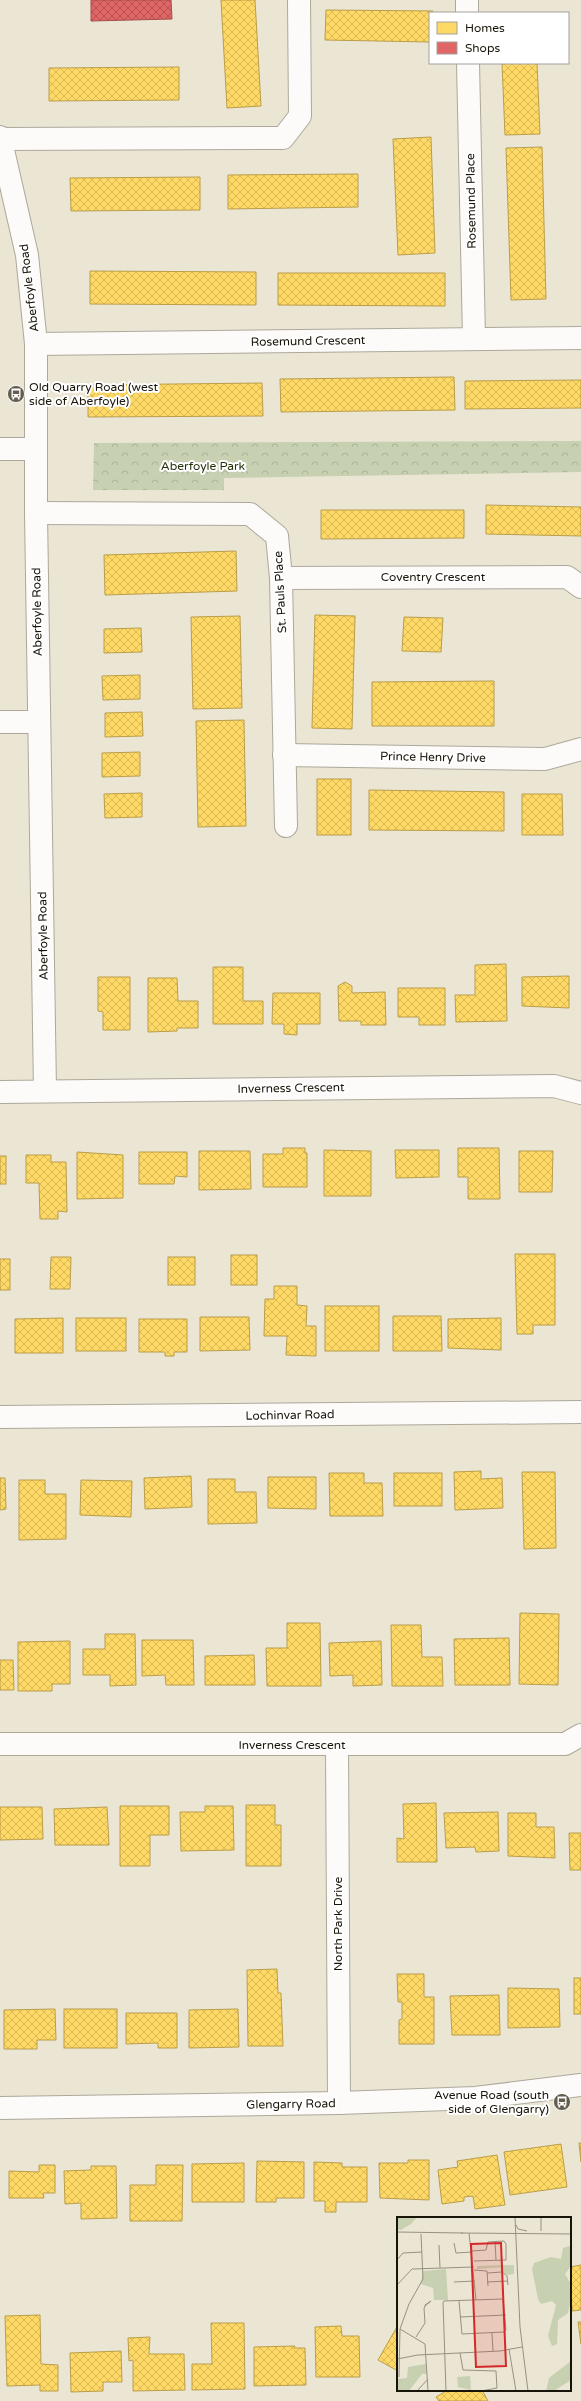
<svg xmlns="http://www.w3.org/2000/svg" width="581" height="2401" viewBox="0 0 581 2401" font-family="'Varela Round',sans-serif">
<defs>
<pattern id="park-crowns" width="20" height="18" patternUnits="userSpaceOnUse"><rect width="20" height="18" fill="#c7d1b2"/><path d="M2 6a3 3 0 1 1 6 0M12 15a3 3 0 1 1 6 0" fill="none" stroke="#aab398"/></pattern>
<pattern id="homes-cross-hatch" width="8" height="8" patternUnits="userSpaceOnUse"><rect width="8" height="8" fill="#ffd966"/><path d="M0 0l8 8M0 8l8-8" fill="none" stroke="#dab957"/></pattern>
<pattern id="shops-cross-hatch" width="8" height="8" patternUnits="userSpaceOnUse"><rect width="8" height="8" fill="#e06666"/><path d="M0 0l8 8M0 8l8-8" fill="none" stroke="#b55352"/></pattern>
</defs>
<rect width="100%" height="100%" fill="#ebe5d4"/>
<!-- park -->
<polygon fill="url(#park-crowns)" points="581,441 581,472 224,478 224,490 93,490 94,443"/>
<!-- homes -->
<g fill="url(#homes-cross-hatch)" stroke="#ba9e4a">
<polygon points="221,0 255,0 261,106 227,108"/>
<polygon points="326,10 433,11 430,13 430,42 325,40"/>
<polygon points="502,63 537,63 540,134 505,135"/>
<polygon points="179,67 179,100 49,101 49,68"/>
<polygon points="431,137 435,253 398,255 393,139"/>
<polygon points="542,147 546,299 511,300 506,148"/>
<polygon points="358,174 358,207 228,209 228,175"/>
<polygon points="200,177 200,210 71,211 70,178"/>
<polygon points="90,271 256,272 256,305 90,304"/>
<polygon points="278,273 445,273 445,306 278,305"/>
<polygon points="454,377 455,410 281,412 280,379"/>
<polygon points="581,380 581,408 465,409 465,381"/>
<polygon points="262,383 263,416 88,417 88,385"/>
<polygon points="486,505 581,507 581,536 486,534"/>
<polygon points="321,510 464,510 464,538 321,539"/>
<polygon points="236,551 237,591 105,595 104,555"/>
<polygon points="315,615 355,616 352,729 312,728"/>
<polygon points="240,616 242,708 193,709 191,617"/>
<polygon points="404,617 443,618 441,652 402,651"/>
<polygon points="141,628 142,652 104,653 104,629"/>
<polygon points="140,675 140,699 103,700 102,676"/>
<polygon points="494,681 494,726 372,726 372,682"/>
<polygon points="142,712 143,736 105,737 105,713"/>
<polygon points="244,720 246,826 198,827 196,721"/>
<polygon points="140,752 140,776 102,777 102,753"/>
<rect x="317" y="779" width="34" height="56"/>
<polygon points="369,790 504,792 504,831 369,830"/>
<polygon points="142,793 142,817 105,818 104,794"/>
<polygon points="522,794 562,794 563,835 522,835"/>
<polygon points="506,964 507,1021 456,1022 455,995 475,995 475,965"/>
<polygon points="213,967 243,967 243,1001 263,1001 263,1024 213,1024"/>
<polygon points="569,976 569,1008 522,1006 522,977"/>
<polygon points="98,977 130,977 130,1030 103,1030 103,1012 98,1011"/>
<polygon points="148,978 177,978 178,1001 198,1001 198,1028 177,1028 177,1031 148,1032"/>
<polygon points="345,982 352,986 352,993 385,992 386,1025 361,1025 361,1021 339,1021 338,986"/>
<polygon points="398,988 445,988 445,1025 419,1025 419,1017 398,1017"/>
<polygon points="273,993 320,993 320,1024 297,1024 297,1035 284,1034 284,1024 272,1024"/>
<polygon points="283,1148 305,1148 305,1153 307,1153 307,1187 263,1187 263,1154 283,1154"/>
<polygon points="458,1148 499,1148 500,1199 468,1199 468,1177 458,1177"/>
<polygon points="324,1150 371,1151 371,1196 324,1196"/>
<polygon points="395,1150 439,1150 439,1177 396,1178"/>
<polygon points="199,1151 250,1151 251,1189 199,1190"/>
<polygon points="519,1151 553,1151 552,1192 519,1192"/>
<polygon points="77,1152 123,1155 123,1198 77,1199"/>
<polygon points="139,1152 187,1152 187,1177 175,1176 174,1184 139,1184"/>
<polygon points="26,1155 51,1155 51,1162 66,1162 67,1212 58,1211 58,1219 40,1219 39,1183 26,1183"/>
<rect x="0" y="1156" width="6" height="28"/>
<polygon points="515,1254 555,1254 555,1325 533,1325 533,1334 517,1334"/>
<rect x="231" y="1255" width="26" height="30"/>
<polygon points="51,1257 71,1257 70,1289 50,1289"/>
<rect x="168" y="1257" width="27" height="28"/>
<rect x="0" y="1259" width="10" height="31"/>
<polygon points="274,1286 297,1286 297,1305 307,1306 306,1326 316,1326 316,1356 286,1355 287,1336 264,1336 265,1299 274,1299"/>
<rect x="325" y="1306" width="54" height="45"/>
<polygon points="393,1316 441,1316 442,1351 393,1351"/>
<polygon points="200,1317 249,1317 250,1350 200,1351"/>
<polygon points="63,1318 63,1353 15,1353 15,1319"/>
<rect x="76" y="1318" width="50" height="33"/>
<polygon points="501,1318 501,1350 448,1348 448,1319"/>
<polygon points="139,1319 187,1319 187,1352 174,1352 174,1356 165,1356 165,1352 139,1352"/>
<polygon points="481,1471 481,1479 502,1478 503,1508 455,1510 454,1472"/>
<polygon points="522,1472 555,1472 556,1548 524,1549"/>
<polygon points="329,1473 364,1473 364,1483 382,1483 383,1516 330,1516"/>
<rect x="394" y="1473" width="48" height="33"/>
<polygon points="191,1476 192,1507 145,1509 144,1478"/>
<polygon points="268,1477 316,1477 316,1509 268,1508"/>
<polygon points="0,1478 5,1478 6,1509 0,1510"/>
<polygon points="208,1479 235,1479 235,1492 256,1492 257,1523 208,1524"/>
<polygon points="19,1480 45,1480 45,1494 66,1494 66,1539 19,1540"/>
<polygon points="81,1480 132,1481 131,1517 80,1515"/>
<polygon points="520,1613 559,1614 558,1685 519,1684"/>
<polygon points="287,1623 320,1623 321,1686 267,1686 266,1648 287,1648"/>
<polygon points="391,1625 421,1625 422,1657 442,1657 443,1686 392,1686"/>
<polygon points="105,1634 135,1634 136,1685 110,1686 110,1675 83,1675 83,1649 105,1649"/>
<polygon points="509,1638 510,1685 455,1685 454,1639"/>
<polygon points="142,1640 193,1640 194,1685 166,1685 165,1675 142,1676"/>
<polygon points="70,1641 70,1684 52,1684 52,1691 18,1691 18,1642"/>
<polygon points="381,1641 382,1685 353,1686 353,1675 330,1676 329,1643"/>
<polygon points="254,1655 255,1685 205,1685 205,1656"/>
<polygon points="0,1660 13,1660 14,1690 0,1690"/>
<polygon points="436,1803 437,1862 397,1862 397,1838 404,1839 403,1804"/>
<polygon points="246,1805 275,1805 275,1825 281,1825 281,1866 246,1866"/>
<polygon points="120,1806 169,1806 169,1835 150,1835 150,1866 120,1866"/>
<polygon points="205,1806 233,1806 234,1850 181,1851 180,1812 205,1812"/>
<polygon points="0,1807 42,1807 43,1839 0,1840"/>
<polygon points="107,1807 109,1845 55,1845 54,1809"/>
<polygon points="498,1812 499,1851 476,1852 475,1847 446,1848 444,1813"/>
<polygon points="508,1813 536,1813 536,1827 554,1827 555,1858 508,1856"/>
<polygon points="569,1833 581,1833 581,1870 570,1870"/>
<polygon points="277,1969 278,1993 281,1993 283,2046 248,2046 247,1970"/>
<polygon points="397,1974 424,1974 424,1997 434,1997 434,2044 399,2044 399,2020 402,2019 402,2002 398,2002"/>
<rect x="574" y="1978" width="7" height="36"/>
<polygon points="508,1988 559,1989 560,2027 508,2028"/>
<polygon points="499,1995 500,2035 452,2035 450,1996"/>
<polygon points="55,2009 56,2040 37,2040 37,2049 4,2049 4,2010"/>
<rect x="64" y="2009" width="53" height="39"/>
<polygon points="238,2009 239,2047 189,2048 189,2010"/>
<polygon points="126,2013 177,2013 177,2048 158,2048 158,2043 126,2044"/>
<polygon points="579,2143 581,2143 581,2162"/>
<polygon points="561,2144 567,2187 510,2195 504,2152"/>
<polygon points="497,2155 505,2205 475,2209 473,2196 464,2197 464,2201 442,2204 438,2170 458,2167 457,2161"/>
<polygon points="408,2160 429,2160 429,2200 380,2198 379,2163 408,2163"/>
<polygon points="257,2161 304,2162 304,2198 276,2198 276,2202 256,2202"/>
<polygon points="314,2162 342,2163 342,2167 367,2167 367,2202 336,2202 336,2212 325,2212 325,2201 314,2201"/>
<polygon points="244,2163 244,2202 192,2202 192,2164"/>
<polygon points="39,2165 55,2165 55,2193 43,2193 44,2198 9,2198 9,2171 39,2172"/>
<polygon points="156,2165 183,2165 182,2221 130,2221 130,2185 156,2185"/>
<polygon points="91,2166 116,2166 117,2218 81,2219 81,2203 65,2204 64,2171 91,2170"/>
<polygon points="581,2265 581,2310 572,2311 570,2267"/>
<polygon points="40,2315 41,2364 58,2365 58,2391 40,2391 40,2385 7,2386 5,2316"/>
<polygon points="578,2322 581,2322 581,2344"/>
<polygon points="211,2323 244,2323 245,2389 192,2390 192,2364 212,2364"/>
<polygon points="398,2325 398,2371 378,2360"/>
<polygon points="341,2326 342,2336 359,2336 360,2377 316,2377 315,2327"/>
<polygon points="150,2337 149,2354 184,2354 185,2390 133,2391 133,2360 129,2361 128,2338"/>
<polygon points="295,2346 294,2348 305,2348 306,2385 254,2386 254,2347"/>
<polygon points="121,2351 122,2382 103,2382 103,2391 71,2392 70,2353"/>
<polygon points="448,2390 482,2390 488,2401 439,2401 436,2397"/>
</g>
<!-- shops -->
<polygon fill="url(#shops-cross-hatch)" stroke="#a44d4a" points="91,0 171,0 172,19 91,21"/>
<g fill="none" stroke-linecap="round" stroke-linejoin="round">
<!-- street casing -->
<g stroke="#ada89b" stroke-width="24">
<g id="street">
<polyline points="467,0 467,13"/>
<polyline points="468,63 474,338"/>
<polyline points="0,137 27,255 36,344 36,513 45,1091"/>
<polyline points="1,139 283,138 300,116 299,0"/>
<polyline points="36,344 581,338"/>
<polyline points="0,449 35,449"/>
<polyline points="36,513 250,514 277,536 281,578 286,826"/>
<polyline points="281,578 567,577 581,587"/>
<polyline points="0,722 39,722"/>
<polyline points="284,755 545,759 581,749"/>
<polyline points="0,1092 554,1086 581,1093"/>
<polyline points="0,1417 581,1412"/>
<polyline points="0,1744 565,1744 581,1735"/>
<polyline points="337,1745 339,2103"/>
<polyline points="0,2108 339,2103 475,2098 581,2085"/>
</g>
</g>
<!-- street -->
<use href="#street" stroke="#fcfbf9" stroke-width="22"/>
</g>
<!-- icons -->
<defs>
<g id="bus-disc" transform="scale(0.9)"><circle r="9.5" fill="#625d4f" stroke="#fff"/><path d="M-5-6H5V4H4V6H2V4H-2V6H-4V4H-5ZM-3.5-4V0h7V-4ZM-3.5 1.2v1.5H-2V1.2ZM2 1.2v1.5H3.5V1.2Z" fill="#fff"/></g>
</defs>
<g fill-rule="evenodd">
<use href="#bus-disc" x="16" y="394"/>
<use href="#bus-disc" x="562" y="2102"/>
</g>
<g text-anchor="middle" stroke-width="4" stroke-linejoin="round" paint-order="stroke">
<!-- street labels -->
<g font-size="12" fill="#181408" stroke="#fff">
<text transform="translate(471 201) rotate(-91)" y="4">Rosemund Place</text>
<text transform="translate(29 288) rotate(-97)" y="4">Aberfoyle Road</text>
<text transform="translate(308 341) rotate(-1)" y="4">Rosemund Crescent</text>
<text x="433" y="581">Coventry Crescent</text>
<text transform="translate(280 592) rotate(-93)" y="4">St. Pauls Place</text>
<text transform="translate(37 612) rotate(-91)" y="4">Aberfoyle Road</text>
<text transform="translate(433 757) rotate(1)" y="4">Prince Henry Drive</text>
<text transform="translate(43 936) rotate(-91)" y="4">Aberfoyle Road</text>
<text transform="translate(291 1088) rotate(-1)" y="4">Inverness Crescent</text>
<text transform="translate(290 1415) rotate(-1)" y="4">Lochinvar Road</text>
<text x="292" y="1749">Inverness Crescent</text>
<text transform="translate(338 1924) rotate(-90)" y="4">North Park Drive</text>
<text transform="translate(291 2104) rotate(-1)" y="4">Glengarry Road</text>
</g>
<!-- poi labels -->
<g font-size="12" fill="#181408" stroke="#fff" text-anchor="start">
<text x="29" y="391">Old Quarry Road (west<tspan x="29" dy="14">side of Aberfoyle)</tspan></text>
<text x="549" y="2099" text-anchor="end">Avenue Road (south<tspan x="549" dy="14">side of Glengarry)</tspan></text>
</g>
<!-- park labels -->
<g font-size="12" fill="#1f3008" stroke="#fff">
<text x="203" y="470">Aberfoyle Park</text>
</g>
</g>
<!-- overview -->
<g transform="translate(397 2217)">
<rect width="174" height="174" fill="#ebe5d4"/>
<path d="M174,21v28l-6,8 6,10v16l-3,13 -10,7 -1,24 -5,2 -4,-10 8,-31 -4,-4 -11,3 -3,-5 -6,-30 2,-6 17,-6 10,2 2,-11 7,-2zM174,144v19l-17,11h-8l3,-13z" fill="#c7d1b2"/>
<path d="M0,0h20l-6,7 -10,6 -4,-1z" fill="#c7d1b2"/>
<path d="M117,48v9l-7,1 -4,-3v-5l-26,2v-3zM49,52l2,31h-14l-1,-12 -12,-4 2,-13zM29,147l1,10h-5l-13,17h-12l1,-12 9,-1 1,-11z" fill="#c7d1b2"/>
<path d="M73,159l1,14 -13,-3 -1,-10z" fill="#c7d1b2"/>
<path fill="none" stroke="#979182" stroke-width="1" d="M118,0l5,110 8,64M119,8l2,4 9,2M144,14v-14M0,15l66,1M64,16l110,1M72,16l7,67M98,24l1,19M57,26l2,10 16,-1M42,28l1,23M75,34l14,-1 2,-8 16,-1 2,3v16l-32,1M0,43l6,-7 19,-1M77,53l13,1 1,15M90,56l15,-1 5,4 1,9M57,65l21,-1M90,65l21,-1M0,68l15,-16 62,-2M63,100l46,-2M3,112l25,15 3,47M95,116l1,18M19,120l9,-14 -1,-15 1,-1v-2l6,-4 -6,5M112,132l7,42M63,136l3,17 33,1 1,17 -16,3M0,142l21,-4 82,-4 22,-4M2,160l1,-48 9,-25 14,-25 -2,-45M20,174l11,-12M49,174l-3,-89 1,-1 58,-2h1l3,31 -2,2 -42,2 -3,-33"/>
<path fill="#d62828" fill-opacity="0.15" stroke="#d62828" stroke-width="2" d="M104,26l5,123 -30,1 -5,-123z"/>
<rect width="174" height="174" fill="none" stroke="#181408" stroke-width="2"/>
</g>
<!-- legend -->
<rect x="429" y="12" width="140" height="52" fill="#ffffff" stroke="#a3a19c"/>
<rect x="437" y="22" width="20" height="12" fill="#ffd966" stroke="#a3a19c"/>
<text x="465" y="32" font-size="12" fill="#181408">Homes</text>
<rect x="437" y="42" width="20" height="12" fill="#e06666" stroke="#a3a19c"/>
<text x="465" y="52" font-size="12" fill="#181408">Shops</text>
</svg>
